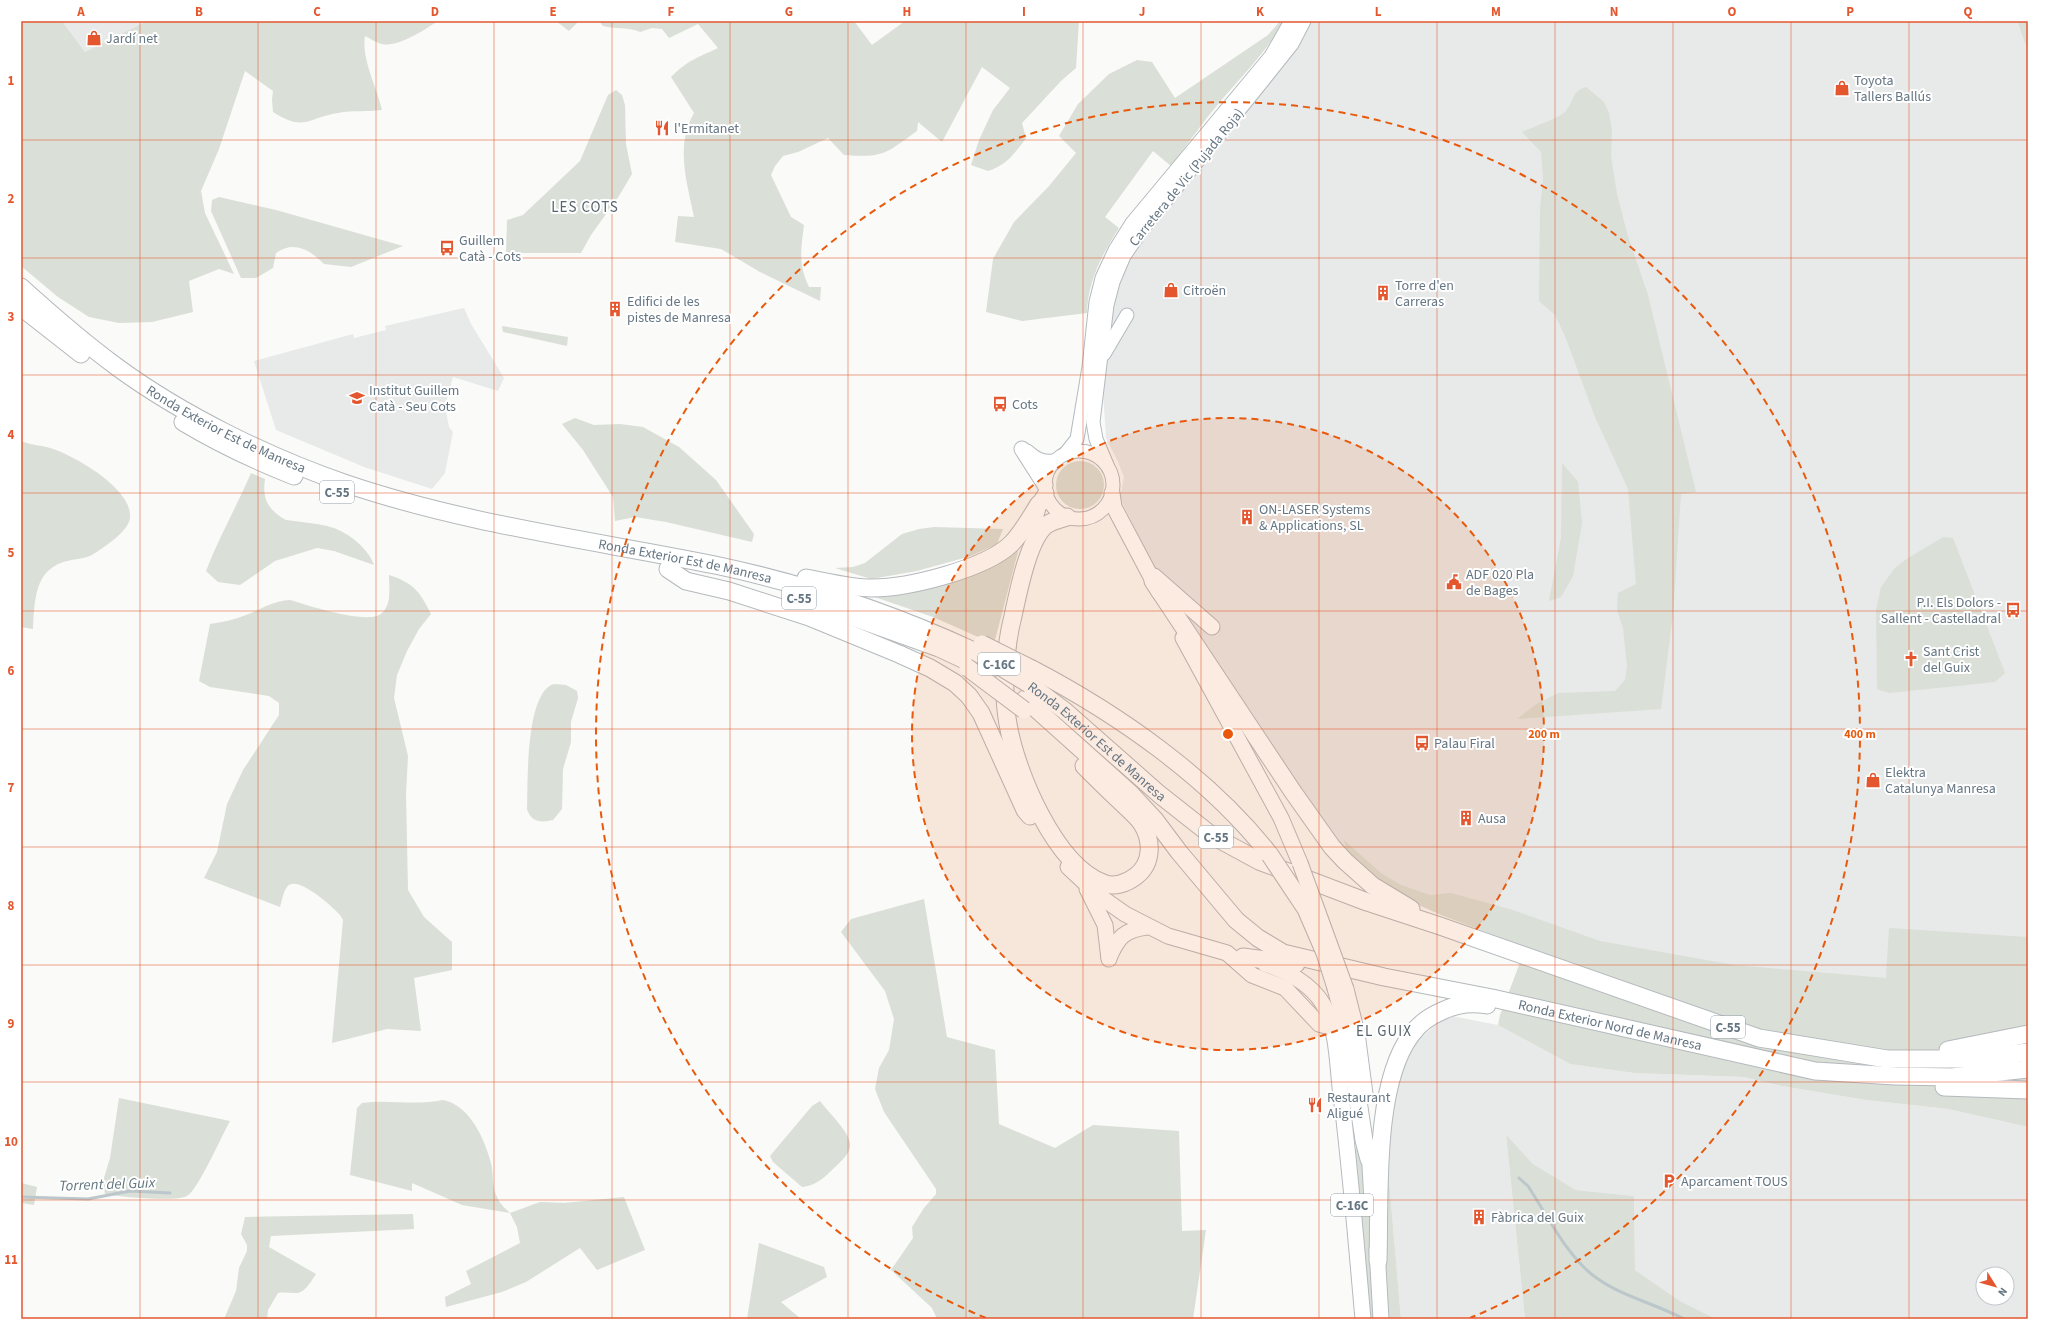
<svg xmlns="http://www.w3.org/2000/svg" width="2049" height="1340" viewBox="0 0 2049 1340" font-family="'Source Sans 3',sans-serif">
<rect width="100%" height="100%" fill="#fafaf8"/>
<!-- built -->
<g fill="#e8e9e9" fill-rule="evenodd">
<polygon points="62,21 147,21 85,52"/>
<polygon points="1309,21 2017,21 2028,52 2028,1023 1603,976 1441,915 1371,879 1328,834 1157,574 1120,498 1124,477 1118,462 1106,438 1103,392 1111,320 1122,271 1151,227"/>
<polygon points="464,308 471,324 504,378 498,391 453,377 445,406 449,427 453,432 445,473 432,489 364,467 276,430 254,361 353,334 354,338 386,330 385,326"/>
<path d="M1447,1015l51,10 72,39 64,9 109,4 39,9 84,14 82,9 80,18v192h-312l-36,-18 -45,-31 -1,-74 -58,-6 -43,-26 -27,-28 19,183h-124l-15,-174 11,-59 11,-31 9,-14zM1983,1274h24v24h-24z"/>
</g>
<!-- green -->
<g fill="#dadfd7">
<path d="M21,21h41l23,31 62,-31h291c-12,8 -41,27 -56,23 -6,-1 -12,-6 -17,-8 -4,22 12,52 17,74 -15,2 -29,0 -44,3 -31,5 -33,19 -65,-1l-1,-12 1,-9 -28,-20 -26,78 -18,42 4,22 29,61 -15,-5 -30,12 4,31 -41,10 -33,1 -30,-6 -31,-20 -37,-31z"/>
<polygon points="556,21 579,21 569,31"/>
<path d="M599,21h255l18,24 33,-24h174l-3,47 -15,13 -39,42 4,15c-11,15 -19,27 -38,33l-17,-6 8,-25 14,-30 17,-22 -28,-21 -40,75 -24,-20 -1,9c-32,23 -33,27 -73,24l-16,-17 -30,14 -15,4 -8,10 -4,9 20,42 13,8c-3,24 -6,40 5,62h12l-1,14 -60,-29 -39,-23 -46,-7 3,-26 16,1c-7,-35 -19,-71 0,-104l-23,-36c17,-17 26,-19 47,-29l-20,-24 -29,14 -7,-9 -10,-1 -12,4c-9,-5 -26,-3 -37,-6z"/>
<path d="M1280,21h4c-17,30 -42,55 -65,82 -17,20 -32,42 -48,63l-18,-15 -48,66 14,11c-17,27 -31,52 -32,85l-65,8 -36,-9 7,-53 21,-37 35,-36 27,-33 -17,-17 19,-32 31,-30 28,-14 15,2 23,36 93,-63z"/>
<polygon points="2017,21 2028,21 2028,52"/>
<path d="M1586,87l18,15 5,11 3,18 -1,25 6,38 10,39 21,62 48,197 -15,2 -8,120 -12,95 -144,10 18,-14 23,-12 57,-2 10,-11 2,-14 -4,-38 -6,-18 1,-17 18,-9 -8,-95 -33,-72 -30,-81 -10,-21 -16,-14 1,-93 3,-29 -2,-27 -19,-20c9,-4 37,-14 43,-20 9,-9 6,-21 21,-25z"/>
<polygon points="616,90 622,95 625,105 626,144 632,174 619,196 591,235 581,253 506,253 507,220 523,215 580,161 608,95"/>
<path d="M219,197l57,13 127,36 -52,21 -27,-3c-14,-14 -30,-24 -48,-11l-3,15 -17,10h-15l-30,-67 1,-11z"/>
<polygon points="502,326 568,337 567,346 503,332"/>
<polygon points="575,418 594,425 620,424 643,427 679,447 716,480 754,534 752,542 666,522 635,517 615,521 613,497 583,450 562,424"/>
<path d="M21,441c11,5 24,4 35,9 22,8 83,43 73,72 -4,9 -14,17 -21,22 -6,4 -14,11 -21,13 -15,4 -25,2 -39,14 -14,13 -14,40 -15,58l-12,-2z"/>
<circle cx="1080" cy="485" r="24"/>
<polygon points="1562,463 1578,482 1582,523 1573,576 1561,597 1549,601 1561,538"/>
<path d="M251,473l14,6c-3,20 3,31 21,41 14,2 28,3 41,6 18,4 41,21 47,39l-40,-14 -17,-3 -42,13 -35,24 -22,-3 -12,-11c13,-34 31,-65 45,-98z"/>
<polygon points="934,527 1003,529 997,544 971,556 917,571 871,579 835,568 853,567 865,563 902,534 919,529"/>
<polygon points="1943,537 1953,538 2005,673 1995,682 1889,693 1877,689 1876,610 1881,587 1895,568 1905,560"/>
<polygon points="1020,544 994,644 933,617 863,593"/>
<path d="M389,575c25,8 31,17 42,39l-12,15 -12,22 -10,24 -3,23 14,58 -2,38 2,96 16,27 28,25v28l-38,8 7,53 -34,-2 -55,14 11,-123 -3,-5c-7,-8 -44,-42 -53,-28 -4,5 -5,14 -7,20l-76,-29 13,-26 10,-48 16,-34 36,-55v-12l-10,-7 -59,-9 -11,-6 11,-57c12,-2 24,-4 36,-9 16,-6 26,-14 44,-15 17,5 79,26 92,13 10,-9 7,-26 7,-38z"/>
<path d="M554,684l12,1 11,6 1,7 -7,24v20l-8,27 -1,40 -9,11c-12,3 -22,2 -26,-11 1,-25 -2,-117 27,-125z"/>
<polygon points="1344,840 1381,873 1401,885 1430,895 1451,893 1513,910 1600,941 1734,965 1886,978 1889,928 2028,937 2028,1127 1948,1109 1866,1100 1782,1086 1743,1077 1634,1073 1570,1064 1498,1025 1500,1015 1526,947 1441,915 1405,899 1371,879 1348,856"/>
<polygon points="924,899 947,1037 995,1050 999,1124 1055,1148 1093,1125 1179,1131 1182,1231 1206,1230 1193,1319 937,1319 932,1308 891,1270 913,1238 912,1227 924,1208 936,1194 936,1189 884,1112 875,1089 879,1068 889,1050 894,1019 885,991 841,932 851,919"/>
<path d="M119,1098l111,23c-8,14 -32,69 -43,75 -11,6 -67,1 -82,-2l-2,-13 7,-23z"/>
<path d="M443,1100c27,5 42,40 48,63 3,13 0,24 7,36 2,5 8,10 12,14l30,-11 24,1 60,-6 21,53 -48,20 -17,-22 -54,34 -24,10 -56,15 -1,-10 26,-13 -5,-13 54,-28 -3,-16 -7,-14 -48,-8 -50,-22v8l-62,-16 7,-67 5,-5c27,-4 52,3 81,-3z"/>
<path d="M820,1101c7,10 33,34 30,46 -1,8 -11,16 -17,22 -9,9 -18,17 -31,18l-29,-25 -3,-6 42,-50z"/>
<polygon points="1506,1135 1533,1164 1576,1190 1634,1196 1635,1270 1680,1301 1716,1319 1525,1319"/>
<polygon points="1386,1145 1401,1319 1355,1319 1340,1150"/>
<polygon points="21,1183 37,1187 34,1205 21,1203"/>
<path d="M413,1214l1,15 -143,7 -2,11 47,27c-5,7 -11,20 -21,19 -6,0 -11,-1 -17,0l-10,17 -1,9h-43l12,-28 3,-23 8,-17v-6l-6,-11 4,-17z"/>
<polygon points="759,1243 824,1267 827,1277 781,1302 801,1319 747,1319"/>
</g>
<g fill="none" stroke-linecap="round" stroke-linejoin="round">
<!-- stream -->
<g stroke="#bbc7cb" stroke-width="3">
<path d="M1519,1178l9,8c19,29 41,74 70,93 26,18 58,25 86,40"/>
<polyline points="21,1197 88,1199 130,1191 170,1193"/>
</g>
<!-- secondary casing -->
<g stroke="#b3babf" stroke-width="15">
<g id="secondary">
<polyline points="1104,354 1127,315"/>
<circle cx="1079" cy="485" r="34"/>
<polyline points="1065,454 1077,439 1089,367 1096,302 1102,278 1115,250 1132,223 1271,56 1291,21"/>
<polyline points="1107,465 1096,439 1093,422 1107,305 1113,282 1124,256 1141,231 1261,83 1292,44 1304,21"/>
</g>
</g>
<!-- primary casing -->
<g stroke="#b5babe" stroke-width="17">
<g id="primary">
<polyline points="1022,449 1045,485"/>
<path d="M1027,452c9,8 15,11 27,10"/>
<polyline points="1112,493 1114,507 1159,592"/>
<polyline points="1036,515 1039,504 1046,493"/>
<polyline points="1154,576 1212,627"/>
<polyline points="1183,638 1281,818 1300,863"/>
<polyline points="1068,867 1098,895 1125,914 1168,936 1227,953 1252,975 1285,988 1319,1024 1333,1028"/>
<polyline points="1087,889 1105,925 1109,959"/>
<path d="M1109,958c9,-21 15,-28 38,-31"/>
<path d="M1265,964c22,7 46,20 58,40 14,25 14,55 17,83 10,77 16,155 23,232"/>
<polyline points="1346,989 1357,1033 1365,1094"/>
<polyline points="1369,1148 1372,1202"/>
<polyline points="1377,1249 1381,1319"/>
</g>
</g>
<!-- highway casing -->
<g stroke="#b4b9bd" stroke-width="19">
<g id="highway">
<path id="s1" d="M21,287c31,28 62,55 96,80 64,47 151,90 227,116 120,41 247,57 371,82 90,19 179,49 261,87"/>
<polyline points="21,307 81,354"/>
<path d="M183,422c35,21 73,39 111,54"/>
<path d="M1067,517c-7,2 -16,4 -22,9 -17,15 -27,67 -32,90 -8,31 -11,76 -5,108 8,48 47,141 95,159 11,5 24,0 33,-7 17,-13 16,-36 6,-52 -5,-8 -14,-15 -21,-22 -13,-12 -25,-24 -37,-36"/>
<polyline points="668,569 686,581 729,591 809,617 899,654 930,668 955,683 969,696 981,713 1025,810 1030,816"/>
<path d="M806,578c22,4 44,10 66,10 36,0 113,-19 139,-44 11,-11 19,-26 28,-40"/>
<polyline points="1153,581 1293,792 1332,847 1345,861 1373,886 1411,909"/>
<polyline points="794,596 939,648 971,663"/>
<path d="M1032,669c86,45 178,109 238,186"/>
<path id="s2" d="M1029,684l36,27 94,83 52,41 48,26 108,41 73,24 319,112 128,21h84l57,-7"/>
<path id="s3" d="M1025,699l105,94 25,27 24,32 57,68 22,18 25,15 101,24 108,21 323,73 80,5 57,1 76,-8"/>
<polyline points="1243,957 1296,964"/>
<polyline points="1336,988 1347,1029 1364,1140 1369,1159"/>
<polyline points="1948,1050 2028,1034"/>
<polyline points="1944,1087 2028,1090"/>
<path d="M1378,1261c2,-63 -5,-175 33,-226 8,-11 19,-19 31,-24 14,-7 29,-9 45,-6"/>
</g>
</g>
<!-- secondary -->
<use href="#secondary" stroke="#fff" stroke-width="13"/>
<!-- primary -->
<use href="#primary" stroke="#fff" stroke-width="15"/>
<!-- highway -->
<use href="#highway" stroke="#fff" stroke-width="17"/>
<!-- primary-bridge casing -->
<g stroke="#b5babe" stroke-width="17" stroke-linecap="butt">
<polyline id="primary-bridge" points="1300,863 1346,989"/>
</g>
<!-- highway-bridge casing -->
<g stroke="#b4b9bd" stroke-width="19" stroke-linecap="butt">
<g id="highway-bridge">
<polyline points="982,644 1032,669"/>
<polyline points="976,652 1029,684"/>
<polyline points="968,668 1024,710"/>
<polyline points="1270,855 1306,909 1325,953 1336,988"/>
</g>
</g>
<!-- primary-bridge -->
<use href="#primary-bridge" stroke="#fff" stroke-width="15"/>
<!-- highway-bridge -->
<use href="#highway-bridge" stroke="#fff" stroke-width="17"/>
</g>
<!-- grid -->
<path fill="none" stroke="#e4572e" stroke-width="1" stroke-opacity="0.55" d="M140,21v1298M258,21v1298M376,21v1298M494,21v1298M612,21v1298M730,21v1298M848,21v1298M966,21v1298M1083,21v1298M1201,21v1298M1319,21v1298M1437,21v1298M1555,21v1298M1673,21v1298M1791,21v1298M1909,21v1298M21,140h2007M21,258h2007M21,375h2007M21,493h2007M21,611h2007M21,729h2007M21,847h2007M21,965h2007M21,1082h2007M21,1200h2007"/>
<!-- distance rings -->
<circle cx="1228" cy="734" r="316" fill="#e8590c" fill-opacity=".12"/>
<g fill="none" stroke="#e8590c" stroke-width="2" stroke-dasharray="7 5">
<circle cx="1228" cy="734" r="316"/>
<path d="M986 1318A632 632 0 1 1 1470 1318"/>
</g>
<!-- icons -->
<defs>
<g id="shop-bare" transform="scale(1.2)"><path d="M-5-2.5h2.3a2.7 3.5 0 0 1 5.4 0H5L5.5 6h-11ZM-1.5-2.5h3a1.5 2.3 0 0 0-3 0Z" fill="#e4572e" stroke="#fff" stroke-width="2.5" paint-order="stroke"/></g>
<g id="restaurant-bare" transform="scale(1.2)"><path d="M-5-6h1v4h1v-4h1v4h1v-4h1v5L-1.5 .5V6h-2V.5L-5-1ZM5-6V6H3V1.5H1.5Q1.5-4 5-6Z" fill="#e4572e" stroke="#fff" stroke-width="2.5" paint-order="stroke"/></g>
<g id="bus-bare" transform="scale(1.2)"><path d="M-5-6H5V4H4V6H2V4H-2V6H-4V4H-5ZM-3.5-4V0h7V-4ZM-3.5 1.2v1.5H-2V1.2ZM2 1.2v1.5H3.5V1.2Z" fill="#e4572e" stroke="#fff" stroke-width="2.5" paint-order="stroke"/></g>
<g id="building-bare" transform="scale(1.2)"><path d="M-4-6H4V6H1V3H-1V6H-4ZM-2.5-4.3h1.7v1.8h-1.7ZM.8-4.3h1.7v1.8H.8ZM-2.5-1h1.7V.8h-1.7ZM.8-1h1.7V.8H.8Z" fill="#e4572e" stroke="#fff" stroke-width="2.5" paint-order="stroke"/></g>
<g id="school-bare" transform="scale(1.2)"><path d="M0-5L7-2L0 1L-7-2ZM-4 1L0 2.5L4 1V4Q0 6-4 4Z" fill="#e4572e" stroke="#fff" stroke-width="2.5" paint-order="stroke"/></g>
<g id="civic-bare" transform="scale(1.2)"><path d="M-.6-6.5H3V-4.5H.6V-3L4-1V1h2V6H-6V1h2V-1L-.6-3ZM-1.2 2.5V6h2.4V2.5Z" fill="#e4572e" stroke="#fff" stroke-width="2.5" paint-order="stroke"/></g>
<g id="church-bare" transform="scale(1.2)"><path d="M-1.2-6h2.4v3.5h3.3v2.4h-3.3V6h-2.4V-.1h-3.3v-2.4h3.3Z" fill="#e4572e" stroke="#fff" stroke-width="2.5" paint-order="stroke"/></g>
<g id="parking-bare" transform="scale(1.2)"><path d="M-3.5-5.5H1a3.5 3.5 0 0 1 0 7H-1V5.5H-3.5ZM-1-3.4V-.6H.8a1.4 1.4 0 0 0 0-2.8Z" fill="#e4572e" stroke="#fff" stroke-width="2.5" paint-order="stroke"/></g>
</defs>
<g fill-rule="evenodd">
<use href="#shop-bare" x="94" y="38"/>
<use href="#shop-bare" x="1842" y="88"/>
<use href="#restaurant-bare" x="662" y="128"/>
<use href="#bus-bare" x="447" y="248"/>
<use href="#shop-bare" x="1171" y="290"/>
<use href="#building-bare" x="1383" y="293"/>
<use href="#building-bare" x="615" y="309"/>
<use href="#school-bare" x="357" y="398"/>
<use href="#bus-bare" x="1000" y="404"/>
<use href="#building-bare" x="1247" y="517"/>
<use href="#civic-bare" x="1454" y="582"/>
<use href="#bus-bare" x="2013" y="610"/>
<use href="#church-bare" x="1911" y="659"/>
<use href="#bus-bare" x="1422" y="743"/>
<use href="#shop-bare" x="1873" y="780"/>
<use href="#building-bare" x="1466" y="818"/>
<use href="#restaurant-bare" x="1315" y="1105"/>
<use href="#parking-bare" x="1669" y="1181"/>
<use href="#building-bare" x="1479" y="1217"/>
</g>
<g text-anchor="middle" stroke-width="4" stroke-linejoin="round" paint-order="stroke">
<!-- shield labels -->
<g fill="#fff" stroke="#939fa8" stroke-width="1">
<rect x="320" y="481" width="34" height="22" rx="3"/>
<rect x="782" y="587" width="34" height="22" rx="3"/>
<rect x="978" y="653" width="42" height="22" rx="3"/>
<rect x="1199" y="826" width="34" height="22" rx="3"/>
<rect x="1711" y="1016" width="34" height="22" rx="3"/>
<rect x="1331" y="1194" width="42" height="22" rx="3"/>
</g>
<g font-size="13" font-weight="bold" fill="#657683">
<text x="337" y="497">C-55</text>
<text x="799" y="603">C-55</text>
<text x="999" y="669">C-16C</text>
<text x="1216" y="842">C-55</text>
<text x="1728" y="1032">C-55</text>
<text x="1352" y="1210">C-16C</text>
</g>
<!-- poi labels -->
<g font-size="14" fill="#657683" stroke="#fff" text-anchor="start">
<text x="106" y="43">Jardí net</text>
<text x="1854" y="85">Toyota<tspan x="1854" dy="16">Tallers Ballús</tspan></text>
<text x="674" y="133">l'Ermitanet</text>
<text x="459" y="245">Guillem<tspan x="459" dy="16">Catà - Cots</tspan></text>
<text x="1395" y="290">Torre d'en<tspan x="1395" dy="16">Carreras</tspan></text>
<text x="1183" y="295">Citroën</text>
<text x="627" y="306">Edifici de les<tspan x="627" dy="16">pistes de Manresa</tspan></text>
<text x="369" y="395">Institut Guillem<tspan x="369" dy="16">Catà - Seu Cots</tspan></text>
<text x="1012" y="409">Cots</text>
<text x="1259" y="514">ON-LASER Systems<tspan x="1259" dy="16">&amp; Applications, SL</tspan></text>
<text x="1466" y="579">ADF 020 Pla<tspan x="1466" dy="16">de Bages</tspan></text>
<text x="2001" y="607" text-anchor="end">P.I. Els Dolors -<tspan x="2001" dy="16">Sallent - Castelladral</tspan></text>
<text x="1923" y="656">Sant Crist<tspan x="1923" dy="16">del Guix</tspan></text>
<text x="1434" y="748">Palau Firal</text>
<text x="1885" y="777">Elektra<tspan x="1885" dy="16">Catalunya Manresa</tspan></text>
<text x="1478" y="823">Ausa</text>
<text x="1327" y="1102">Restaurant<tspan x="1327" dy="16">Aligué</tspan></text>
<text x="1681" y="1186">Aparcament TOUS</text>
<text x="1491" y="1222">Fàbrica del Guix</text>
</g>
<!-- street labels -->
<g font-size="14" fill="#657683" stroke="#fff">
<text transform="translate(1186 177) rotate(-51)" y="5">Carretera de Vic (Pujada Roja)</text>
<text dy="5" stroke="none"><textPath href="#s1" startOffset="251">Ronda Exterior Est de Manresa</textPath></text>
<text dy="5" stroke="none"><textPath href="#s1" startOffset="731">Ronda Exterior Est de Manresa</textPath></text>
<text dy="5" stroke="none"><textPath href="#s2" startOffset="89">Ronda Exterior Est de Manresa</textPath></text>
<text dy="5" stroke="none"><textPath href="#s3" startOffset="699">Ronda Exterior Nord de Manresa</textPath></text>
</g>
<!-- neighbourhood labels -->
<g font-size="15" letter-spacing="1" fill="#57646e" stroke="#fff">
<text x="585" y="212">LES COTS</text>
<text x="1384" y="1036">EL GUIX</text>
</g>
<!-- water labels -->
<g font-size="15" font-style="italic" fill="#60757c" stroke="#fff">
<text transform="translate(107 1184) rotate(-2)" y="5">Torrent del Guix</text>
</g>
</g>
<circle cx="1228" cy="734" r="6" fill="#e8590c" stroke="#fff" stroke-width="2"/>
<g font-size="12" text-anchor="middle" font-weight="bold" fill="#e8590c" stroke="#fff" stroke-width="4" stroke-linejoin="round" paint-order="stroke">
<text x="1544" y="738">200 m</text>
<text x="1860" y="738">400 m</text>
</g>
<!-- border -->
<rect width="2049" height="1340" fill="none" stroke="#ffffff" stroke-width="44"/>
<!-- north arrow -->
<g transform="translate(1995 1286) rotate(127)"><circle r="19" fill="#ffffff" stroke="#c1c8cd"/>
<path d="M0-3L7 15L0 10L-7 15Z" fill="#e4572e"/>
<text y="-6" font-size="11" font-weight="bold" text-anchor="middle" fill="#657683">N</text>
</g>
<rect x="22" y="22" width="2005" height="1296" fill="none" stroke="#e4572e" stroke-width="1.5"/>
<g font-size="13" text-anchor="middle" font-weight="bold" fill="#e4572e">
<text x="81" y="16">A</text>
<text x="199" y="16">B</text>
<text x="317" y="16">C</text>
<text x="435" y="16">D</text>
<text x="553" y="16">E</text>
<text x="671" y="16">F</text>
<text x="789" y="16">G</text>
<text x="907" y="16">H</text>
<text x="1024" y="16">I</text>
<text x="1142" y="16">J</text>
<text x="1260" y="16">K</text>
<text x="1378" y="16">L</text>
<text x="1496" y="16">M</text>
<text x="1614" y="16">N</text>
<text x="1732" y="16">O</text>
<text x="1850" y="16">P</text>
<text x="1968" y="16">Q</text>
<text x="11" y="85">1</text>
<text x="11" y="203">2</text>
<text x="11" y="321">3</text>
<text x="11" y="439">4</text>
<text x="11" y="557">5</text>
<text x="11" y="675">6</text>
<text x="11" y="792">7</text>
<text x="11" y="910">8</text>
<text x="11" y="1028">9</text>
<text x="11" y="1146">10</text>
<text x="11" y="1264">11</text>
</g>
</svg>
